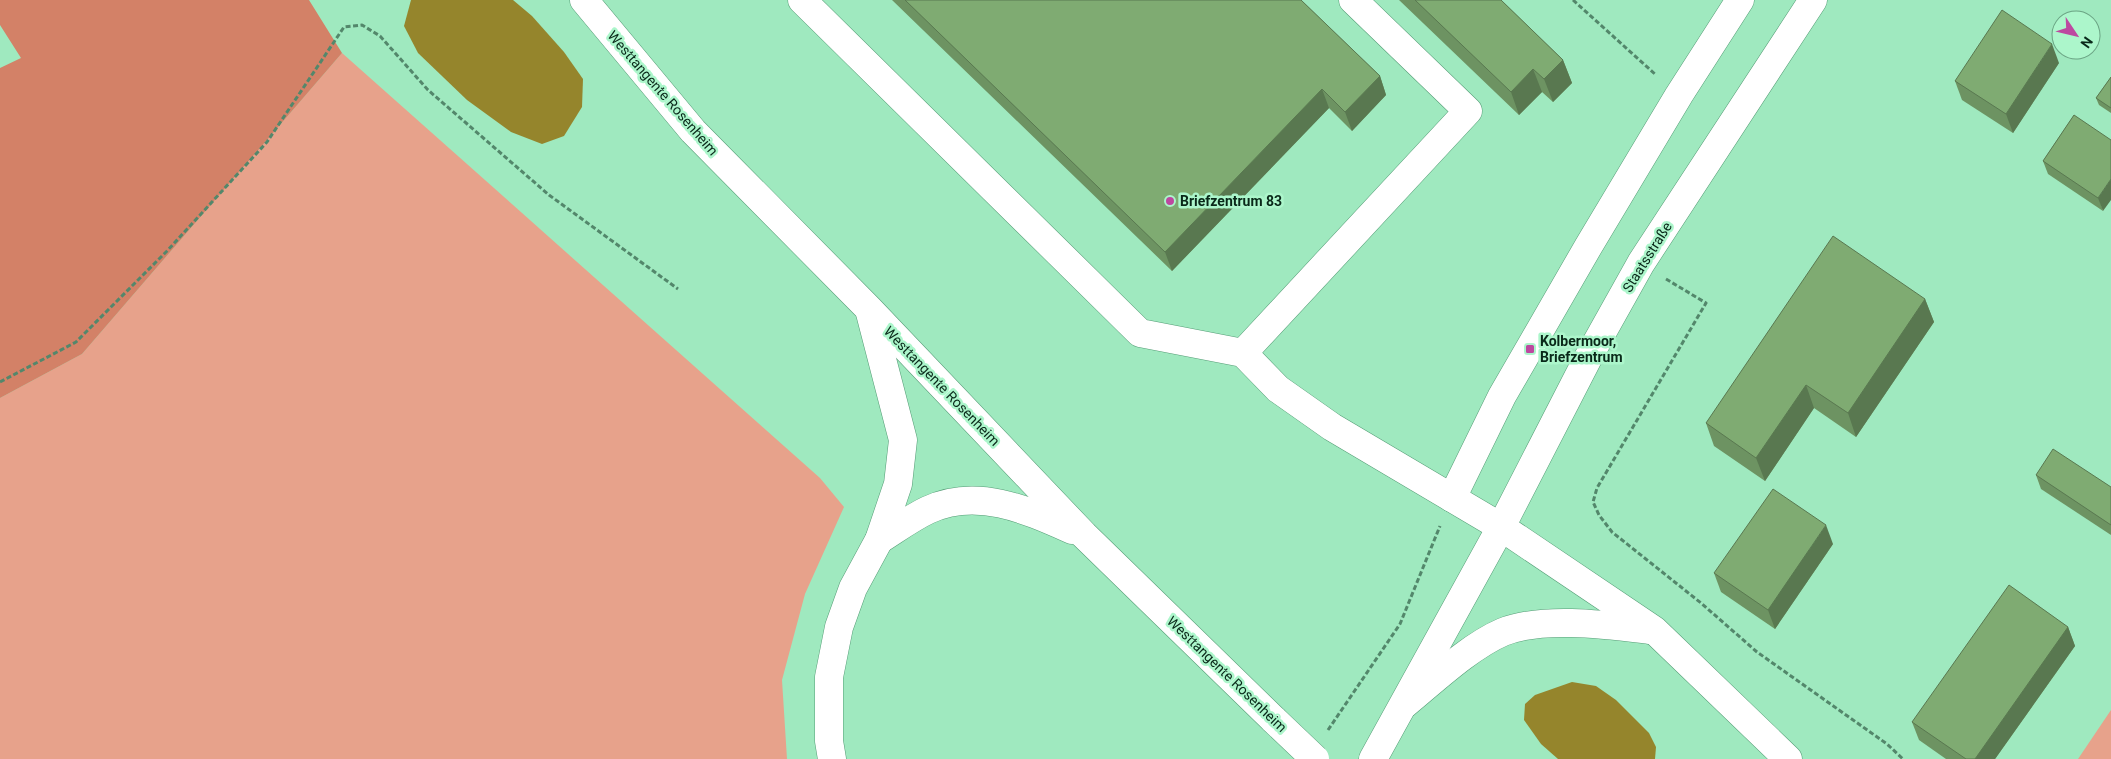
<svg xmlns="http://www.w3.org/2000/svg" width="2111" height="759" viewBox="0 0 2111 759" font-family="Roboto,sans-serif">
<rect width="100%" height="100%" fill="#9fe9bf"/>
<!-- green -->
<g fill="#e7a28b">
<polygon points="342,53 820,478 844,507 805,594 782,680 787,759 0,759 0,398 82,354"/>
<polygon points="2111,710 2111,759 2078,759"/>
</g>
<!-- forest -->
<polygon fill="#d38167" points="0,0 309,0 342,53 82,354 0,398 0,68 21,58 0,25"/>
<!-- water -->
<g fill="#95852c">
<polygon points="411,0 513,0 532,16 564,52 583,79 582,107 564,136 542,144 511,132 467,100 418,53 404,26"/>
<polygon points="1572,682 1596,686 1616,700 1649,733 1656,747 1655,759 1558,759 1541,744 1524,720 1525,704 1535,695"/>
</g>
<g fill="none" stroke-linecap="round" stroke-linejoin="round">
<!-- minor casing -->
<g stroke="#559d76" stroke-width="29">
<g id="minor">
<polyline points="802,0 1140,333 1243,353 1278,389 1332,427 1501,527"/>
<polyline points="1243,353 1468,111 1353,0"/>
<polyline points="1452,498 1502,396 1588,247 1679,95 1740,0"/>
</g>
</g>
<!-- major casing -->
<g stroke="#559d76" stroke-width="29">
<polyline id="major" points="1373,759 1501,527 1589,356 1641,263 1813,0"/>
</g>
<!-- highway casing -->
<g stroke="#559d76" stroke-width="29">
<g id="highway">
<polyline points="584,0 693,131 869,309 1084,535 1274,720"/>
<polyline points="1501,527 1654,630 1788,759"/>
<path d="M879,540c16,-10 32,-22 49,-30 49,-23 99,0 144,20"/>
<path d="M1405,704c28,-23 65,-58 98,-72 40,-16 105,-7 147,-2"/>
<polyline points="832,759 829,741 829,677 839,627 853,588 879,540 898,484 903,440 870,313"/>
</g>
</g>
<!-- path -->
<g stroke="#53876b" stroke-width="3" stroke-dasharray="5 2.5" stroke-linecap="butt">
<polyline points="1573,0 1656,75"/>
<polyline points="1666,279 1706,303 1597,488 1593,502 1599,515 1612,532 1701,603 1757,652 1887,744 1903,759"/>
<polyline points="0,382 76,342 167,251 267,142 344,27 362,25 380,36 428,90 549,195 678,289"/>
<polyline points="1328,730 1400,624 1440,526"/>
</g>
<!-- minor -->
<use href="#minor" stroke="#fff" stroke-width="28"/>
<!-- major -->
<use href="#major" stroke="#fff" stroke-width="28"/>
<!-- highway -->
<use href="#highway" stroke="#fff" stroke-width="28"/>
<!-- highway-bridge casing -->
<g stroke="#559d76" stroke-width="29" stroke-linecap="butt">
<polyline id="highway-bridge" points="1274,720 1315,759"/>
</g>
<!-- highway-bridge -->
<use href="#highway-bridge" stroke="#fff" stroke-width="28"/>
</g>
<!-- wall -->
<g fill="#6d9362">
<polygon points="892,0 1301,0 1380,76 1386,95 1352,131 1329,108 1172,271"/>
<polygon points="1399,0 1501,0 1563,60 1572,83 1553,102 1542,92 1519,115"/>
<polygon points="2059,63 2013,133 1962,100 1955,81"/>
<polygon points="2111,77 2111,113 2099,105 2096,98"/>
<polygon points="2074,115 2103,211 2048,174 2043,161"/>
<polygon points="1925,299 1934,322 1856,437 1814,408 1765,481 1714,446 1706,423"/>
<polygon points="2036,475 2111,487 2111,535 2041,489"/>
<polygon points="1833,544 1775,629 1721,592 1714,573"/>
<polygon points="2068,627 2075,646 1995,759 1946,759 1919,740 1912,722"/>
</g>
<!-- shaded-wall -->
<g fill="#597850">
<polygon points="2052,44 2059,63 2013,133 2006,114"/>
<polygon points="1563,60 1572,83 1553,102 1544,79"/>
<polygon points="1533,69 1542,92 1519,115 1511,92"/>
<polygon points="1380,76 1386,95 1352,131 1345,112"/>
<polygon points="1322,89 1329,108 1172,271 1165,252"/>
<polygon points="2111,179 2111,200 2103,211 2098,198"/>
<polygon points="1925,299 1934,322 1856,437 1848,413"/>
<polygon points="1806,385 1814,408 1765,481 1756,458"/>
<polygon points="1826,525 1833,544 1775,629 1768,610"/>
<polygon points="2068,627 2075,646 1995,759 1975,759"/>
</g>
<!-- building -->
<g fill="#7fab72" stroke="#597850">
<polygon points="905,0 1301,0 1380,76 1345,112 1322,89 1165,252"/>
<polygon points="1415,0 1501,0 1563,60 1544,79 1533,69 1511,92"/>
<polygon points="2002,10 2052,44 2006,114 1955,81"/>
<polygon points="2111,77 2111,108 2096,98"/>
<polygon points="2074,115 2111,140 2111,179 2098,198 2043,161"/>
<polygon points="1833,236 1925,299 1848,413 1806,385 1756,458 1706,423"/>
<polygon points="2053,449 2111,487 2111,525 2036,475"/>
<polygon points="1773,489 1826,525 1768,610 1714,573"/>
<polygon points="2009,585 2068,627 1975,759 1966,759 1912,722"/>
</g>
<!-- markers -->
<g fill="#bd48a0" stroke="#acf6cb" stroke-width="2">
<circle cx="1170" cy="201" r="5"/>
<rect x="1525" y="344" width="10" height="10" rx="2.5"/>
</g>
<g text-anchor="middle" stroke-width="5" stroke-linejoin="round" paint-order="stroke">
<!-- street labels -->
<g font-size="14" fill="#092819" stroke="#acf6cb">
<text transform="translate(663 93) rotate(49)" y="5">Westtangente Rosenheim</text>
<text transform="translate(1647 257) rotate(-58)" y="5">Staatsstraße</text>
<text transform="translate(942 386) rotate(46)" y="5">Westtangente Rosenheim</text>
<text transform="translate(1227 674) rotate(44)" y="5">Westtangente Rosenheim</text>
</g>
<!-- poi labels -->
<g font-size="14" font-weight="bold" fill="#092819" stroke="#acf6cb" text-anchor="start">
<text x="1180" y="206">Briefzentrum 83</text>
<text x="1540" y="346">Kolbermoor,<tspan x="1540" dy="16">Briefzentrum</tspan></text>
</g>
</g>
<!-- north arrow -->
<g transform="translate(2076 35) rotate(125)"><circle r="24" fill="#acf6cb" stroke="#6ba484"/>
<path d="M0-4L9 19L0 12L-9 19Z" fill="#bd48a0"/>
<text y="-8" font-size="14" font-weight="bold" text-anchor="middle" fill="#092819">N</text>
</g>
</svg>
